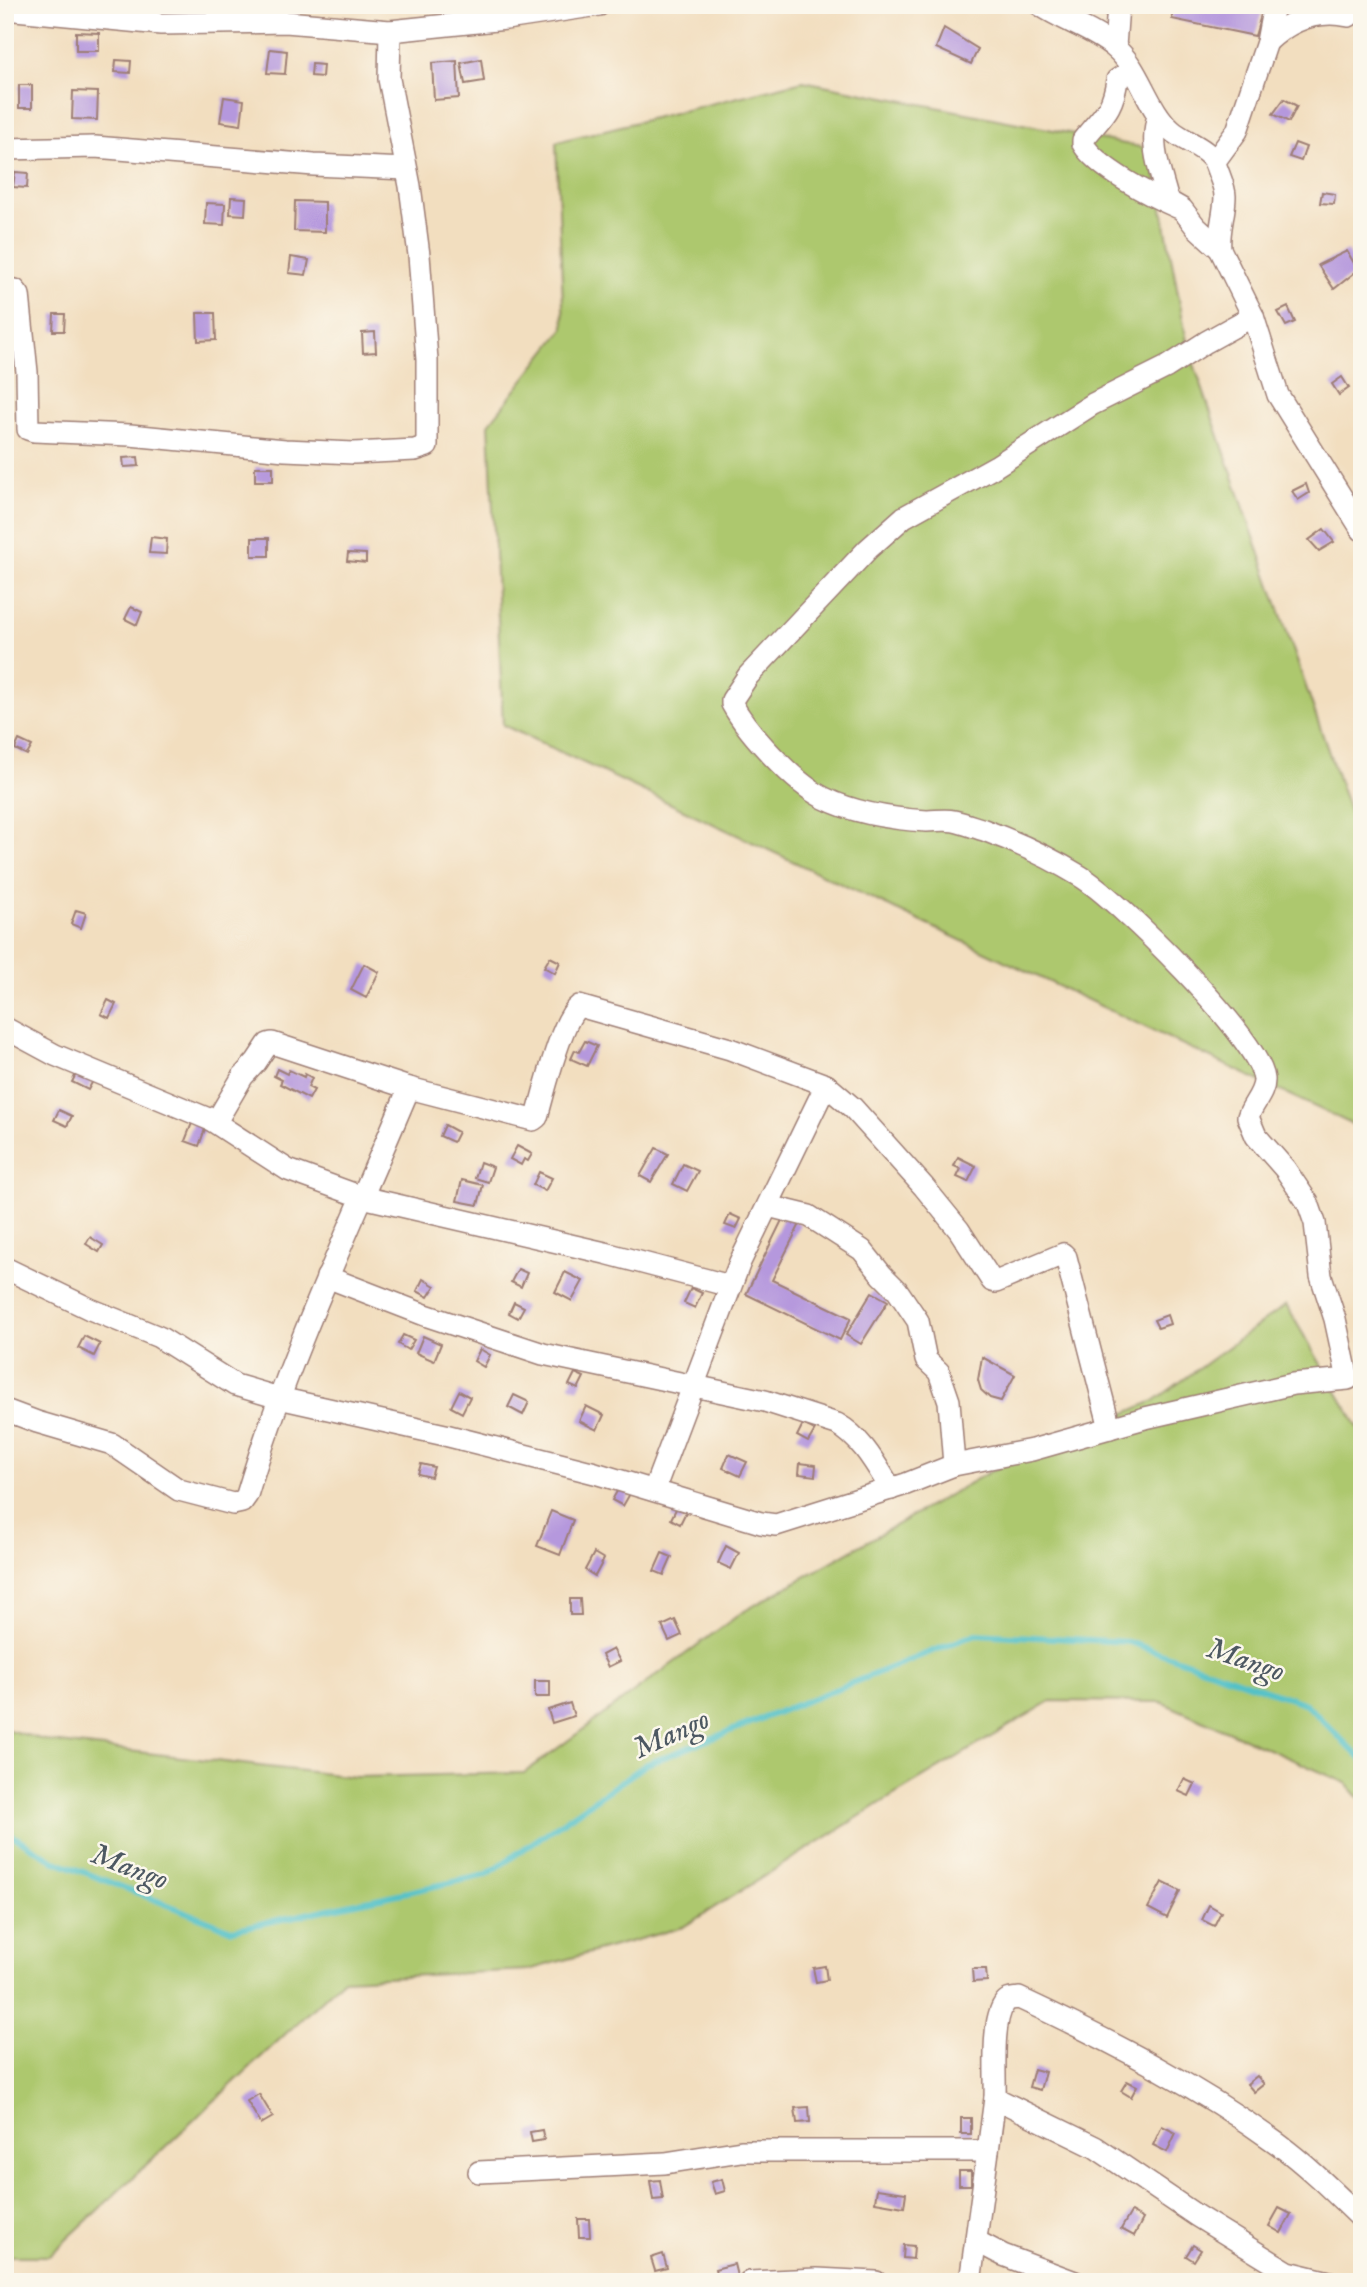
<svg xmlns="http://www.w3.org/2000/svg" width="1367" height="2287" viewBox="0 0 1367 2287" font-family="'IM FELL English',serif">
<rect width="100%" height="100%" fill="#fbf7ec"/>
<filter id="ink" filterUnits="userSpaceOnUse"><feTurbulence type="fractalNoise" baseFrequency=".0143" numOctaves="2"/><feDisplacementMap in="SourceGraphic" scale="14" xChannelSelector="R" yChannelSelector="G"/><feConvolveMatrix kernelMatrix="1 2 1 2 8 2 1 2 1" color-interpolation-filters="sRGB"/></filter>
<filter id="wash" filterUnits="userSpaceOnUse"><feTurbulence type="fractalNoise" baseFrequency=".00686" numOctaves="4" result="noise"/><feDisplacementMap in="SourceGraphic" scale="28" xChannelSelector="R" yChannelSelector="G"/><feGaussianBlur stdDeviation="1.57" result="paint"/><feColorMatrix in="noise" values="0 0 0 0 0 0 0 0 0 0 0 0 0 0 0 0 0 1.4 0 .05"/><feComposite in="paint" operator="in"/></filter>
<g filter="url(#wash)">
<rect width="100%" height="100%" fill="#f2debf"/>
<!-- green -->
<g fill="#adc86e" stroke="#7c744c" stroke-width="2">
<polygon points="803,81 1151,149 1188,347 1362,848 1362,1129 503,725 489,424 564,328 556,142"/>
<polygon points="1286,1305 1362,1434 1362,1801 1346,1783 1161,1702 1051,1701 884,1801 683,1927 528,1970 344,1979 49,2256 5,2256 5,1729 51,1742 355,1777 524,1773 741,1613 993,1470 1154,1401"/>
</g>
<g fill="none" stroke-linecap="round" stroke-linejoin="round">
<!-- stream -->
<polyline stroke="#53c1c8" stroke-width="6" points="5,1831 53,1860 232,1930 486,1875 647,1764 976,1634 1129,1642 1306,1704 1362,1760"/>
</g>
<g id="blocks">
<!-- building -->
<g fill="#b598dd">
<polygon points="1172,5 1264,5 1255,36 1172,19"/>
<polygon points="944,28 978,49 971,64 936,48"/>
<polygon points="76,32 99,33 99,51 76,51"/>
<polygon points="270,49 287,51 285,74 267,73"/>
<polygon points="481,59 484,81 465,84 461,63"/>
<polygon points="116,60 131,61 130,73 115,72"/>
<polygon points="457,61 459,98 434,100 432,63"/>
<polygon points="312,64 323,65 322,77 311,76"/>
<rect x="19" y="85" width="13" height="23"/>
<polygon points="73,91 98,92 97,120 72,119"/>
<polygon points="224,97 244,100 241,125 220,122"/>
<polygon points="1284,99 1297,106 1289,122 1273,114"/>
<polygon points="1295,143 1306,147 1301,161 1289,157"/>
<polygon points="15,172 28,173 27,188 13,187"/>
<polygon points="1322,192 1335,194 1334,204 1320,203"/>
<polygon points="231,197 246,198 245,215 230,214"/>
<polygon points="295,201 325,202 325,232 294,231"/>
<polygon points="206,203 225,204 224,225 205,224"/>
<polygon points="1347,251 1358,270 1334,289 1318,265"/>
<polygon points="291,257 309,260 306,275 289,273"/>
<polygon points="1288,307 1295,322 1286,326 1278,312"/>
<polygon points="197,313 215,313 216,340 198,341"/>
<polygon points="54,314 65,314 64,331 53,331"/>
<polygon points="375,332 376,352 363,353 362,333"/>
<polygon points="1342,377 1349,388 1339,395 1332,384"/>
<polygon points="138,457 139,466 124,467 123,458"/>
<rect x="255" y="467" width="18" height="14"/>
<polygon points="1306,484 1309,493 1298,500 1292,491"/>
<polygon points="1324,529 1334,542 1319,551 1309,540"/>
<polygon points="151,537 167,539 166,554 149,553"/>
<rect x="252" y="538" width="17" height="18"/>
<polygon points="348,553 366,554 366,563 347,561"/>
<polygon points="131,607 142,612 137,625 125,619"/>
<polygon points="19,740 32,746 27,755 15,749"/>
<polygon points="76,910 86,913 81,928 71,924"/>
<polygon points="550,957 560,962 555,973 544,967"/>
<polygon points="364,964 379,972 366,998 351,990"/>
<polygon points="108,1000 116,1004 109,1018 101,1014"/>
<polygon points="585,1041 597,1046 587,1066 571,1059 575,1050 579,1052"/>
<polygon points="277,1069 287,1074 289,1070 304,1077 305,1074 312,1078 308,1087 314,1090 309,1099 280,1084 282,1080 274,1076"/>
<polygon points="78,1070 94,1079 88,1090 72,1082"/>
<polygon points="59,1110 72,1116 67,1126 54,1120"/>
<polygon points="194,1118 207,1123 199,1146 185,1141"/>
<polygon points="445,1125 458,1132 453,1142 440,1136"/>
<polygon points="517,1146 532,1154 528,1161 524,1159 521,1165 510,1159"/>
<polygon points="656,1148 668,1154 651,1182 640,1176"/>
<polygon points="958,1157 976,1166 968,1182 957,1177 961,1169 954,1166"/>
<polygon points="480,1162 493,1167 488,1182 475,1178"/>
<polygon points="683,1164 698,1171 687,1191 673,1184"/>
<polygon points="539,1172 552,1178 545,1191 533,1185"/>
<polygon points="462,1180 483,1185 478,1205 457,1201"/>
<polygon points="730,1214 741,1219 736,1229 725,1225"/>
<polygon points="784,1216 800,1224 772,1280 851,1318 840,1340 746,1294"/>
<polygon points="90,1237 103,1245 99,1252 86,1244"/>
<polygon points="518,1269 527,1273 521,1287 511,1282"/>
<polygon points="565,1272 583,1281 572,1301 555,1292"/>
<polygon points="423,1279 435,1286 428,1297 417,1291"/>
<polygon points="691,1288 702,1293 695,1308 684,1303"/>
<polygon points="872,1292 888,1301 861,1344 846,1335"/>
<polygon points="514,1302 524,1307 518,1318 509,1313"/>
<polygon points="1167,1315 1170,1324 1158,1328 1154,1320"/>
<polygon points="403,1335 414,1340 408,1350 398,1344"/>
<polygon points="84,1336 100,1344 94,1356 78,1348"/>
<polygon points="423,1336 441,1344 434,1361 416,1353"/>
<polygon points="480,1349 490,1355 484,1367 474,1361"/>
<polygon points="982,1357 1015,1375 1001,1401 990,1398 981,1390 978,1380"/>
<polygon points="575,1373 584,1377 578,1389 569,1385"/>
<polygon points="459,1391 470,1397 462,1413 451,1407"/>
<polygon points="514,1395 529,1402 523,1415 508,1407"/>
<polygon points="586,1406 604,1415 597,1430 579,1421"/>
<polygon points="803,1424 815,1430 808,1442 797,1436"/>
<polygon points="729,1454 747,1462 740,1476 723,1468"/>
<polygon points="800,1463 816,1465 815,1476 799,1474"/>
<polygon points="421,1464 434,1467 431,1477 418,1474"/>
<polygon points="620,1486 631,1492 623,1506 612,1500"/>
<polygon points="677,1507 686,1512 680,1524 671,1519"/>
<polygon points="551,1511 573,1520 560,1555 537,1546"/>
<polygon points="726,1546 739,1553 731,1569 718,1563"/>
<polygon points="594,1553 604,1559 595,1576 585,1570"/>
<polygon points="662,1553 672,1557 664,1575 654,1571"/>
<polygon points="570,1599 580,1599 581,1615 570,1615"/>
<polygon points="675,1620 682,1635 669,1641 662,1626"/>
<polygon points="613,1649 620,1661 608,1667 602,1655"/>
<rect x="535" y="1681" width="15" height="16"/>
<polygon points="570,1703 574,1716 552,1723 548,1710"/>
<polygon points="1184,1779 1195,1784 1189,1796 1178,1791"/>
<polygon points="1162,1882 1180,1891 1167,1918 1148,1908"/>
<polygon points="1209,1905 1221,1912 1214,1926 1202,1920"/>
<polygon points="825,1966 827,1980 816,1982 813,1968"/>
<polygon points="972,1969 986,1969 987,1981 973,1982"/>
<polygon points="1034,2069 1045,2072 1040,2090 1029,2087"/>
<polygon points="1257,2076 1264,2084 1254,2092 1247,2084"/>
<polygon points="1127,2081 1137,2086 1131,2097 1121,2091"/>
<polygon points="259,2094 273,2117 261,2124 247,2101"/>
<polygon points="809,2107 810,2122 797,2123 795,2108"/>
<rect x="961" y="2118" width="10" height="16"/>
<polygon points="1162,2126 1176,2133 1167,2152 1153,2145"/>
<polygon points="542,2130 544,2140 532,2142 530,2132"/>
<rect x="959" y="2171" width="12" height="14"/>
<polygon points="722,2179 725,2191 715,2194 711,2182"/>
<polygon points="660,2180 663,2199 653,2200 650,2181"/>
<polygon points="877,2189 906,2193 904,2207 875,2202"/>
<polygon points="1279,2208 1291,2214 1281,2233 1269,2226"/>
<polygon points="1131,2212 1143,2219 1134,2236 1121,2229"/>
<polygon points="578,2219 589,2219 590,2237 579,2237"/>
<polygon points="904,2245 914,2246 913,2259 903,2258"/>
<polygon points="1193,2245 1201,2250 1194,2261 1186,2256"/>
<polygon points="663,2254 667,2268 655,2271 651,2258"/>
<polygon points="734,2264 737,2276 718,2281 715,2269"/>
<polygon points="1247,2271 1269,2282 1242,2282"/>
</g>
</g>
</g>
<g filter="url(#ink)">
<use href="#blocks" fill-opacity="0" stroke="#9e7e75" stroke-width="2"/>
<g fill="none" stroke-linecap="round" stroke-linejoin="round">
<!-- street casing -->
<g stroke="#9e7e75" stroke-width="24">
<g id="street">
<path d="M1040,5c23,16 53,24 74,42 26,21 32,60 57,83 13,12 39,18 45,36 3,9 9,21 9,30 0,18 -7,35 -5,53"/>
<polyline points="5,9 161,24 286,22 390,31 506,19 599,5"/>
<path d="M1267,42c23,-22 50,-33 82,-26"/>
<polyline points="1115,47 1118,5"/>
<path d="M1132,70l-15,10c-5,33 -16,36 -34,60v4c14,24 68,52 94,63"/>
<path d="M1158,116c-9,31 2,54 10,85l14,8 14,18 24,22 33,67 25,79 84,135"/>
<polyline points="5,149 95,147 314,165 406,169"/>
<polyline points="1215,161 1237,131 1267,42 1274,5"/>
<polyline points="5,289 15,290 19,295 27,372 28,429 34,431 130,435 285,450 354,453 415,450 427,446 427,360 419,255 410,186 389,79 390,31"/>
<polyline points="5,1028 55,1055 211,1120 288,1170 362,1197 605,1253 730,1286"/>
<path d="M211,1120l9,-5 23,-39 13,-14 12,-18 4,-1 137,45 124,32 4,-3c7,-24 24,-98 42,-111l151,43 96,36 27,23 71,79 35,43 33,51 4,1 67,-28 3,3 44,171"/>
<polyline points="768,1206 809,1216 862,1250 882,1275 897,1290 918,1321 926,1360 939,1372 949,1401 954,1465"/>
<path d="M5,1268l85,41 69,28 76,48 44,13 166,37 150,38 166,50 15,2 130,-41 48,-19 78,-15 113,-32 148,-34 55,-5 -13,-60 -14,-43 -6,-53 -7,-20 -23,-34 -29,-33 -8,-19c4,-13 17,-24 16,-38 -4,-40 -147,-181 -184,-203 -29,-18 -64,-34 -96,-46 -10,-3 -20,-7 -30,-9 -9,-2 -18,0 -27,0 -35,-2 -71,-7 -103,-23 -30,-15 -76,-65 -92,-94v-4l16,-24 120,-127 36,-32 92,-51 97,-62 74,-37 39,-25 47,-26"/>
<path d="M327,1277l98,38 118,39 222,47 72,23c25,14 39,41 54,65"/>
<path d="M5,1410l32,12 75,22 67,46 54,14 9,-2 5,-7c42,-141 106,-273 162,-407"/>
<polyline points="654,1490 740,1262 826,1085"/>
<path d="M995,2098c1,-23 -4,-75 9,-94 3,-6 9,-5 15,-6 90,42 179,88 259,146 30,22 57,49 84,75"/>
<polyline points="479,2172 665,2163 741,2151 988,2151 995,2098 1095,2147 1197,2216 1288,2272 1329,2282"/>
<polyline points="976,2241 1003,2255 1075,2282"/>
<polyline points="749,2282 817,2279 876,2282"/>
<polyline points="970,2282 988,2151"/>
</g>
</g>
<!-- street -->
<use href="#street" stroke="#fff" stroke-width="21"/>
</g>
</g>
<g text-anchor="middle" stroke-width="5" stroke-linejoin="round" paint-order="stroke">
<!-- water labels -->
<g font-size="30" font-style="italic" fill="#4d5862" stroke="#fbf7ec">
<text transform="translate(1246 1659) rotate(19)" y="10">Mango</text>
<text transform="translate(671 1733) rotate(-24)" y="10">Mango</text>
<text transform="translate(130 1866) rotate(21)" y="10">Mango</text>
</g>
</g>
<!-- margin -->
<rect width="1367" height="2287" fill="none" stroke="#fbf7ec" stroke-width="28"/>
</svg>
